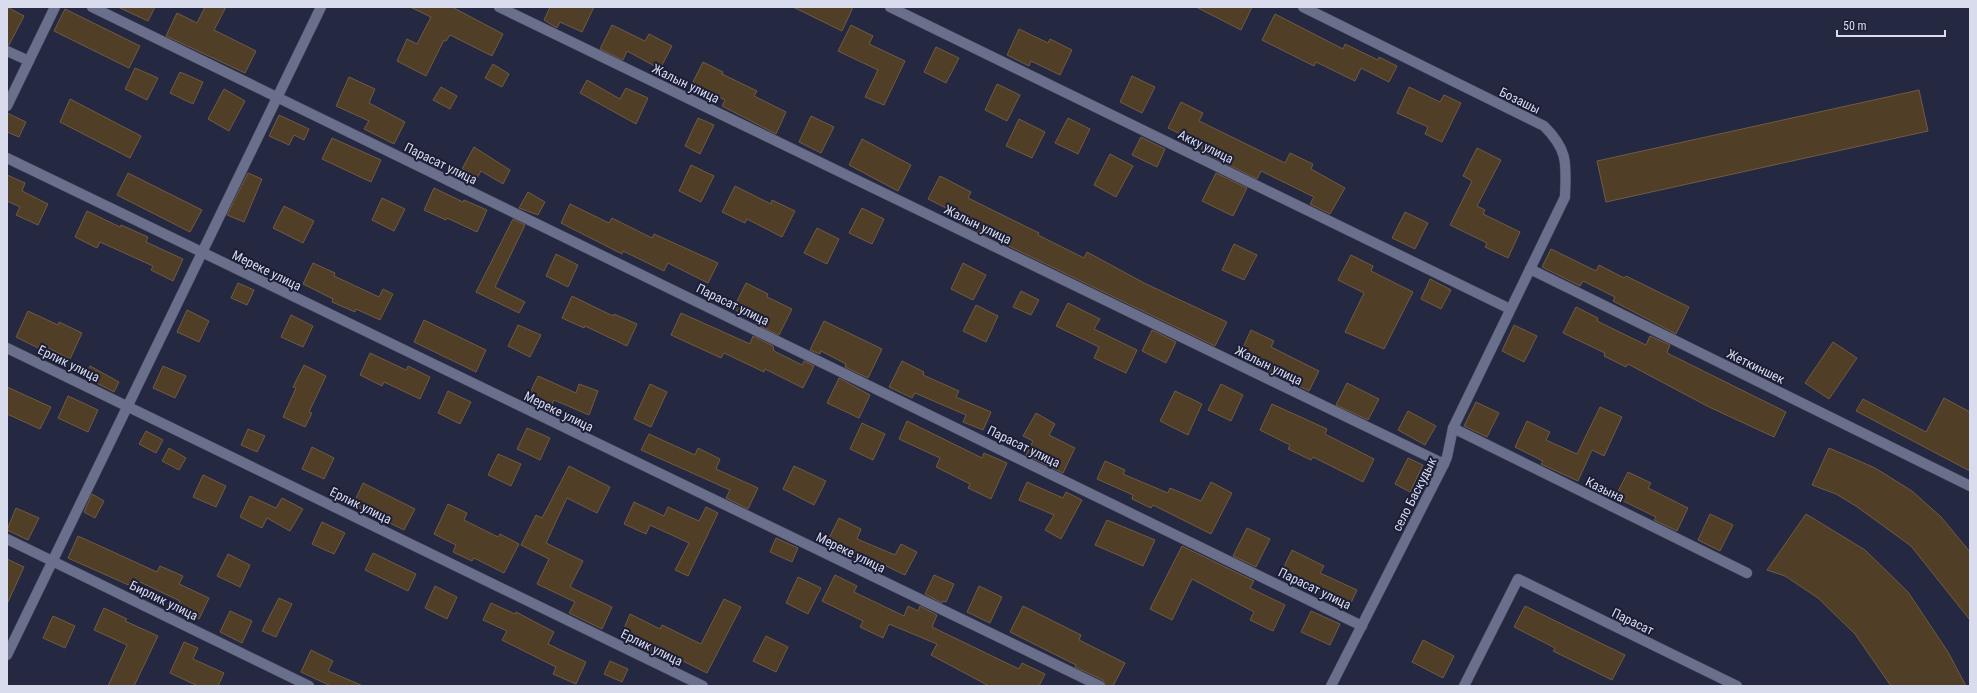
<svg xmlns="http://www.w3.org/2000/svg" width="1977" height="693" viewBox="0 0 1977 693" font-family="'Roboto Condensed',sans-serif">
<rect width="100%" height="100%" fill="#252841"/>
<!-- building -->
<g fill="#513e26" stroke="#705b42">
<polygon points="7,7 24,16 9,45 7,45"/>
<polygon points="118,7 155,7 148,21"/>
<polygon points="205,7 226,7 214,30 256,51 245,73 166,36 177,13 197,23"/>
<polygon points="410,7 452,7 503,34 492,56 450,35 446,41 444,40 426,76 397,61 407,39 417,44 431,17"/>
<polygon points="550,7 594,7 582,32 560,22 557,28 544,20"/>
<polygon points="793,7 853,7 842,31"/>
<polygon points="1196,7 1252,7 1241,30"/>
<polygon points="65,9 140,46 129,68 54,31"/>
<polygon points="1275,14 1343,49 1345,44 1378,60 1379,57 1397,66 1389,82 1361,68 1355,81 1316,62 1314,66 1262,40"/>
<polygon points="612,25 645,41 649,34 672,46 660,69 627,51 623,60 600,49"/>
<polygon points="851,25 873,36 869,44 905,61 884,105 865,97 878,70 838,51"/>
<polygon points="1019,29 1048,43 1050,39 1072,50 1060,75 1031,61 1029,66 1007,55"/>
<polygon points="936,47 959,58 946,83 924,72"/>
<polygon points="703,62 723,72 722,74 757,91 754,96 786,112 776,134 722,106 725,100 692,84"/>
<polygon points="493,64 509,74 502,87 485,78"/>
<polygon points="135,68 158,78 147,100 125,89"/>
<polygon points="180,72 203,82 193,104 170,93"/>
<polygon points="1132,76 1155,87 1142,113 1120,102"/>
<polygon points="349,77 375,89 369,103 405,122 394,144 364,129 369,121 336,106"/>
<polygon points="587,80 620,99 626,88 648,98 636,124 580,93"/>
<polygon points="997,84 1020,95 1007,121 985,110"/>
<polygon points="441,87 457,96 450,109 433,100"/>
<polygon points="1409,87 1440,102 1444,95 1461,103 1442,142 1425,134 1428,127 1397,113"/>
<polygon points="224,89 245,101 229,131 208,119"/>
<polygon points="1919,90 1928,131 1606,202 1597,161"/>
<polygon points="70,99 141,136 130,158 60,122"/>
<polygon points="1181,102 1203,113 1199,121 1285,163 1290,153 1313,164 1311,169 1345,188 1330,214 1310,204 1314,197 1261,171 1257,179 1201,151 1203,145 1168,128"/>
<polygon points="7,113 26,122 19,137 7,132"/>
<polygon points="279,115 309,129 304,140 294,135 289,145 269,136"/>
<polygon points="811,116 834,127 821,153 799,142"/>
<polygon points="698,118 714,125 700,154 685,146"/>
<polygon points="1068,118 1090,129 1078,154 1055,143"/>
<polygon points="1019,119 1045,132 1032,158 1006,146"/>
<polygon points="1141,137 1165,149 1157,167 1132,155"/>
<polygon points="332,138 381,160 371,182 322,159"/>
<polygon points="862,139 911,165 898,191 849,165"/>
<polygon points="474,147 510,170 503,184 481,171 477,178 462,169"/>
<polygon points="1477,148 1501,160 1477,206 1485,210 1483,214 1520,232 1508,258 1485,247 1487,243 1450,225 1472,181 1463,176"/>
<polygon points="1110,154 1133,166 1116,197 1094,185"/>
<polygon points="691,165 714,176 701,202 679,191"/>
<polygon points="128,173 202,210 190,232 117,195"/>
<polygon points="248,173 262,179 244,222 227,215"/>
<polygon points="1216,173 1247,188 1233,216 1202,201"/>
<polygon points="7,175 25,183 22,191 48,204 38,225 16,215 20,207 7,201"/>
<polygon points="940,176 971,192 968,198 1039,233 1038,235 1084,258 1087,252 1146,284 1227,322 1215,346 959,222 962,216 928,199"/>
<polygon points="735,186 771,204 772,200 795,211 782,237 747,219 745,223 722,212"/>
<polygon points="434,188 463,202 464,200 487,210 477,232 447,218 446,220 424,210"/>
<polygon points="528,192 545,202 538,215 519,208"/>
<polygon points="382,198 405,209 394,231 372,220"/>
<polygon points="570,204 609,223 612,218 652,238 654,234 718,263 708,283 668,263 664,271 623,251 622,254 561,223"/>
<polygon points="284,206 314,221 303,243 273,228"/>
<polygon points="862,208 884,219 872,244 849,233"/>
<polygon points="87,211 120,227 121,225 148,237 146,242 183,259 173,281 151,270 153,266 100,242 97,248 75,237"/>
<polygon points="1405,212 1428,223 1415,249 1392,238"/>
<polygon points="513,219 525,225 495,287 525,302 519,313 476,292"/>
<polygon points="817,228 839,239 827,264 804,253"/>
<polygon points="1234,244 1257,255 1244,280 1222,270"/>
<polygon points="1551,249 1596,271 1599,265 1624,278 1626,276 1689,307 1676,334 1613,301 1615,297 1583,281 1580,286 1542,267"/>
<polygon points="556,254 578,265 568,287 546,276"/>
<polygon points="1351,255 1373,266 1371,271 1413,292 1384,349 1345,332 1364,293 1338,280"/>
<polygon points="313,263 335,273 334,276 379,297 383,289 393,294 380,320 356,309 355,312 332,302 333,299 303,284"/>
<polygon points="963,263 986,275 973,300 951,289"/>
<polygon points="1430,279 1451,290 1441,309 1421,299"/>
<polygon points="238,283 254,290 247,305 231,298"/>
<polygon points="746,283 768,294 767,297 792,309 779,335 756,324 758,321 733,309"/>
<polygon points="1021,291 1039,300 1031,315 1013,307"/>
<polygon points="572,296 613,316 614,314 637,324 627,346 585,326 584,328 562,318"/>
<polygon points="1068,303 1100,319 1094,329 1137,350 1126,373 1094,358 1099,347 1056,326"/>
<polygon points="976,305 998,316 986,342 963,331"/>
<polygon points="1576,307 1598,318 1597,321 1646,345 1650,336 1670,345 1667,352 1669,354 1786,412 1774,437 1709,407 1628,364 1626,367 1604,356 1605,353 1563,333"/>
<polygon points="187,310 209,321 199,342 177,332"/>
<polygon points="28,311 58,325 59,322 82,333 70,359 40,344 38,348 16,337"/>
<polygon points="681,313 750,344 753,336 773,346 774,351 802,365 804,361 814,366 803,388 765,369 764,372 724,353 721,358 671,335"/>
<polygon points="291,315 313,326 303,347 281,337"/>
<polygon points="424,320 486,350 476,372 414,342"/>
<polygon points="824,321 882,349 868,378 845,367 846,364 821,351 820,354 810,350"/>
<polygon points="518,325 541,335 530,357 508,346"/>
<polygon points="1514,325 1537,336 1524,362 1502,351"/>
<polygon points="1152,330 1176,342 1166,363 1142,351"/>
<polygon points="1251,330 1274,341 1271,347 1319,371 1309,391 1239,356"/>
<polygon points="1833,342 1857,358 1829,399 1805,383"/>
<polygon points="370,353 406,370 408,366 430,377 420,399 384,382 382,386 360,375"/>
<polygon points="902,361 924,372 923,375 959,391 956,397 991,412 983,430 963,422 966,415 915,393 912,398 889,387"/>
<polygon points="304,365 326,376 309,412 312,413 305,427 283,417 296,388 293,387"/>
<polygon points="90,366 119,382 114,392 85,377"/>
<polygon points="163,366 186,376 175,398 153,388"/>
<polygon points="538,376 576,393 579,384 598,391 589,415 554,400 550,408 528,397"/>
<polygon points="839,378 870,395 859,418 827,403"/>
<polygon points="1347,383 1379,399 1368,420 1336,405"/>
<polygon points="650,384 667,392 651,427 634,419"/>
<polygon points="1221,384 1243,395 1231,421 1208,410"/>
<polygon points="7,387 51,407 40,429 7,414"/>
<polygon points="448,391 471,402 460,424 438,413"/>
<polygon points="1175,391 1202,404 1188,435 1160,421"/>
<polygon points="68,396 98,410 88,432 58,418"/>
<polygon points="1944,398 1970,412 1970,471 1856,411 1863,399 1926,432"/>
<polygon points="1476,402 1499,413 1487,437 1464,426"/>
<polygon points="1272,404 1327,429 1325,434 1374,459 1363,482 1313,457 1311,460 1288,449 1290,445 1260,430"/>
<polygon points="1600,407 1622,417 1604,456 1592,450 1578,481 1541,464 1543,461 1515,447 1527,421 1550,432 1546,440 1577,454"/>
<polygon points="1408,411 1436,426 1425,445 1398,430"/>
<polygon points="1036,413 1055,424 1049,435 1075,448 1063,473 1026,455 1033,441 1023,436"/>
<polygon points="907,421 982,458 984,453 1007,463 991,499 968,488 970,484 936,467 940,458 899,439"/>
<polygon points="862,423 885,434 873,460 850,449"/>
<polygon points="527,428 550,438 540,460 517,449"/>
<polygon points="248,429 265,436 257,452 241,445"/>
<polygon points="146,431 163,440 156,453 139,444"/>
<polygon points="649,434 695,455 698,448 720,459 716,469 758,488 748,509 726,498 730,490 641,450"/>
<polygon points="312,447 334,458 324,479 302,469"/>
<polygon points="169,448 186,458 179,470 162,461"/>
<polygon points="1829,448 1875,468 1912,491 1941,517 1970,552 1970,620 1911,546 1856,506 1836,494 1812,485"/>
<polygon points="498,454 521,464 511,486 488,475"/>
<polygon points="1408,458 1423,465 1410,492 1395,484"/>
<polygon points="1105,461 1125,470 1123,474 1168,493 1170,488 1201,501 1211,482 1232,493 1211,534 1153,505 1151,508 1132,499 1133,495 1097,479"/>
<polygon points="569,466 610,487 597,513 567,498 546,543 583,561 570,587 612,607 602,629 569,613 575,602 537,584 549,559 521,545 536,515 542,518"/>
<polygon points="794,466 826,481 814,505 783,489"/>
<polygon points="1628,472 1651,483 1648,488 1688,508 1677,531 1654,520 1656,517 1615,497"/>
<polygon points="203,475 226,486 216,507 193,497"/>
<polygon points="1027,482 1063,498 1066,492 1082,500 1061,539 1045,530 1054,515 1019,500"/>
<polygon points="363,483 415,509 404,530 353,505"/>
<polygon points="92,494 104,501 95,518 84,512"/>
<polygon points="250,496 276,508 282,498 303,509 290,531 267,518 262,528 240,517"/>
<polygon points="634,502 664,516 668,507 699,521 706,507 718,513 688,576 675,570 689,543 650,525 646,534 624,524"/>
<polygon points="448,504 467,513 464,520 498,537 500,534 519,544 504,573 474,558 472,561 453,552 456,545 434,534"/>
<polygon points="16,508 39,518 28,540 7,530"/>
<polygon points="1710,514 1733,525 1720,551 1698,540"/>
<polygon points="1806,514 1865,550 1908,592 1948,652 1966,686 1891,686 1855,634 1818,598 1785,576 1767,570"/>
<polygon points="839,518 861,529 857,539 895,555 901,544 917,552 905,575 882,564 880,570 826,544"/>
<polygon points="1107,520 1155,540 1143,566 1095,545"/>
<polygon points="322,522 345,533 334,554 312,544"/>
<polygon points="1247,528 1270,539 1256,567 1233,556"/>
<polygon points="78,536 157,572 160,566 183,576 179,584 209,598 199,619 177,609 180,601 136,580 133,587 68,558"/>
<polygon points="776,538 798,548 792,562 770,552"/>
<polygon points="1182,546 1254,581 1250,588 1285,605 1273,631 1250,620 1254,612 1192,579 1172,620 1150,609"/>
<polygon points="1292,550 1324,566 1320,573 1357,590 1350,605 1281,573"/>
<polygon points="373,553 416,574 408,591 365,570"/>
<polygon points="228,554 250,565 240,587 217,576"/>
<polygon points="7,559 24,567 7,604"/>
<polygon points="835,575 857,586 854,592 904,616 908,606 918,611 920,606 937,615 932,627 1019,669 1022,663 1045,674 1039,686 989,686 931,655 937,644 889,624 883,638 860,627 863,621 822,601"/>
<polygon points="934,575 954,584 946,602 943,601 942,603 925,594"/>
<polygon points="798,577 821,588 808,614 786,603"/>
<polygon points="435,586 457,597 447,619 425,608"/>
<polygon points="979,586 1002,597 990,623 967,612"/>
<polygon points="279,598 292,604 276,637 262,631"/>
<polygon points="724,599 741,607 707,673 675,657 672,662 620,638 630,614 660,629 662,625 701,644"/>
<polygon points="491,603 515,614 516,612 554,632 548,644 586,662 576,684 553,674 556,667 502,640 507,631 483,620"/>
<polygon points="1023,606 1081,635 1079,640 1125,663 1113,686 1106,686 1103,680 1075,667 1076,665 1010,632"/>
<polygon points="1525,606 1625,655 1612,680 1553,651 1555,648 1514,627"/>
<polygon points="104,608 127,619 125,621 158,636 134,686 108,686 127,645 94,630"/>
<polygon points="230,611 252,621 242,643 220,632"/>
<polygon points="1311,611 1340,624 1330,645 1301,632"/>
<polygon points="53,616 75,626 65,648 43,638"/>
<polygon points="766,636 788,647 776,672 753,661"/>
<polygon points="1423,640 1454,656 1443,678 1412,662"/>
<polygon points="184,642 198,648 193,659 224,673 218,686 198,686 170,673"/>
<polygon points="311,650 333,661 328,671 363,686 331,686 301,672"/>
<polygon points="610,661 628,669 622,682 604,674"/>
</g>
<g fill="none" stroke-linecap="round" stroke-linejoin="round">
<!-- minor casing -->
<g stroke="#43455a" stroke-width="11">
<g id="minor">
<polyline points="92,7 1362,626"/>
<polyline points="499,7 1444,464"/>
<polyline points="890,7 1510,309"/>
<polyline points="7,51 29,61"/>
<polyline points="7,106 55,7"/>
<polyline points="7,158 1100,686"/>
<polyline points="1530,269 1970,486"/>
<polyline points="7,348 703,686"/>
<polyline points="1453,428 1747,573"/>
<polyline points="7,539 309,686"/>
<polyline points="7,655 321,7"/>
<polyline points="1464,686 1518,579 1737,686"/>
</g>
</g>
<!-- tertiary casing -->
<g stroke="#43455a" stroke-width="11">
<path id="tertiary" d="M1303,7l241,119c25,25 22,38 21,71l-112,231 -6,29 -3,7 -113,222"/>
</g>
<!-- minor -->
<use href="#minor" stroke="#6a6f8c" stroke-width="10"/>
<!-- tertiary -->
<use href="#tertiary" stroke="#6a6f8c" stroke-width="10"/>
</g>
<g text-anchor="middle" stroke-width="4" stroke-linejoin="round" paint-order="stroke">
<!-- street labels -->
<g font-size="13" fill="#d9dced" stroke="#1b1e36">
<text transform="translate(686 83) rotate(26)" y="5">Жалын улица</text>
<text transform="translate(1520 100) rotate(26)" y="5">Бозашы</text>
<text transform="translate(1206 146) rotate(26)" y="5">Акку улица</text>
<text transform="translate(441 163) rotate(26)" y="5">Парасат улица</text>
<text transform="translate(978 224) rotate(26)" y="5">Жалын улица</text>
<text transform="translate(267 270) rotate(26)" y="5">Мереке улица</text>
<text transform="translate(733 304) rotate(26)" y="5">Парасат улица</text>
<text transform="translate(69 363) rotate(26)" y="5">Ерлик улица</text>
<text transform="translate(1269 365) rotate(26)" y="5">Жалын улица</text>
<text transform="translate(1756 366) rotate(26)" y="5">Жеткиншек</text>
<text transform="translate(559 411) rotate(26)" y="5">Мереке улица</text>
<text transform="translate(1024 446) rotate(26)" y="5">Парасат улица</text>
<text transform="translate(1605 489) rotate(26)" y="5">Казына</text>
<text transform="translate(1414 494) rotate(-63)" y="5">село Баскудык</text>
<text transform="translate(361 505) rotate(26)" y="5">Ерлик улица</text>
<text transform="translate(851 552) rotate(26)" y="5">Мереке улица</text>
<text transform="translate(1315 588) rotate(26)" y="5">Парасат улица</text>
<text transform="translate(164 600) rotate(26)" y="5">Бирлик улица</text>
<text transform="translate(1633 621) rotate(26)" y="5">Парасат</text>
<text transform="translate(652 647) rotate(26)" y="5">Ерлик улица</text>
</g>
</g>
<!-- border -->
<rect width="1977" height="693" fill="none" stroke="#d9dced" stroke-width="16"/>
<!-- scale -->
<path d="M1837 30v6h108v-6" fill="none" stroke="#d9dced" stroke-width="2"/>
<text x="1843" y="30" font-size="12" fill="#d9dced" stroke="#1b1e36" stroke-width="3" paint-order="stroke">50 m</text>
</svg>
